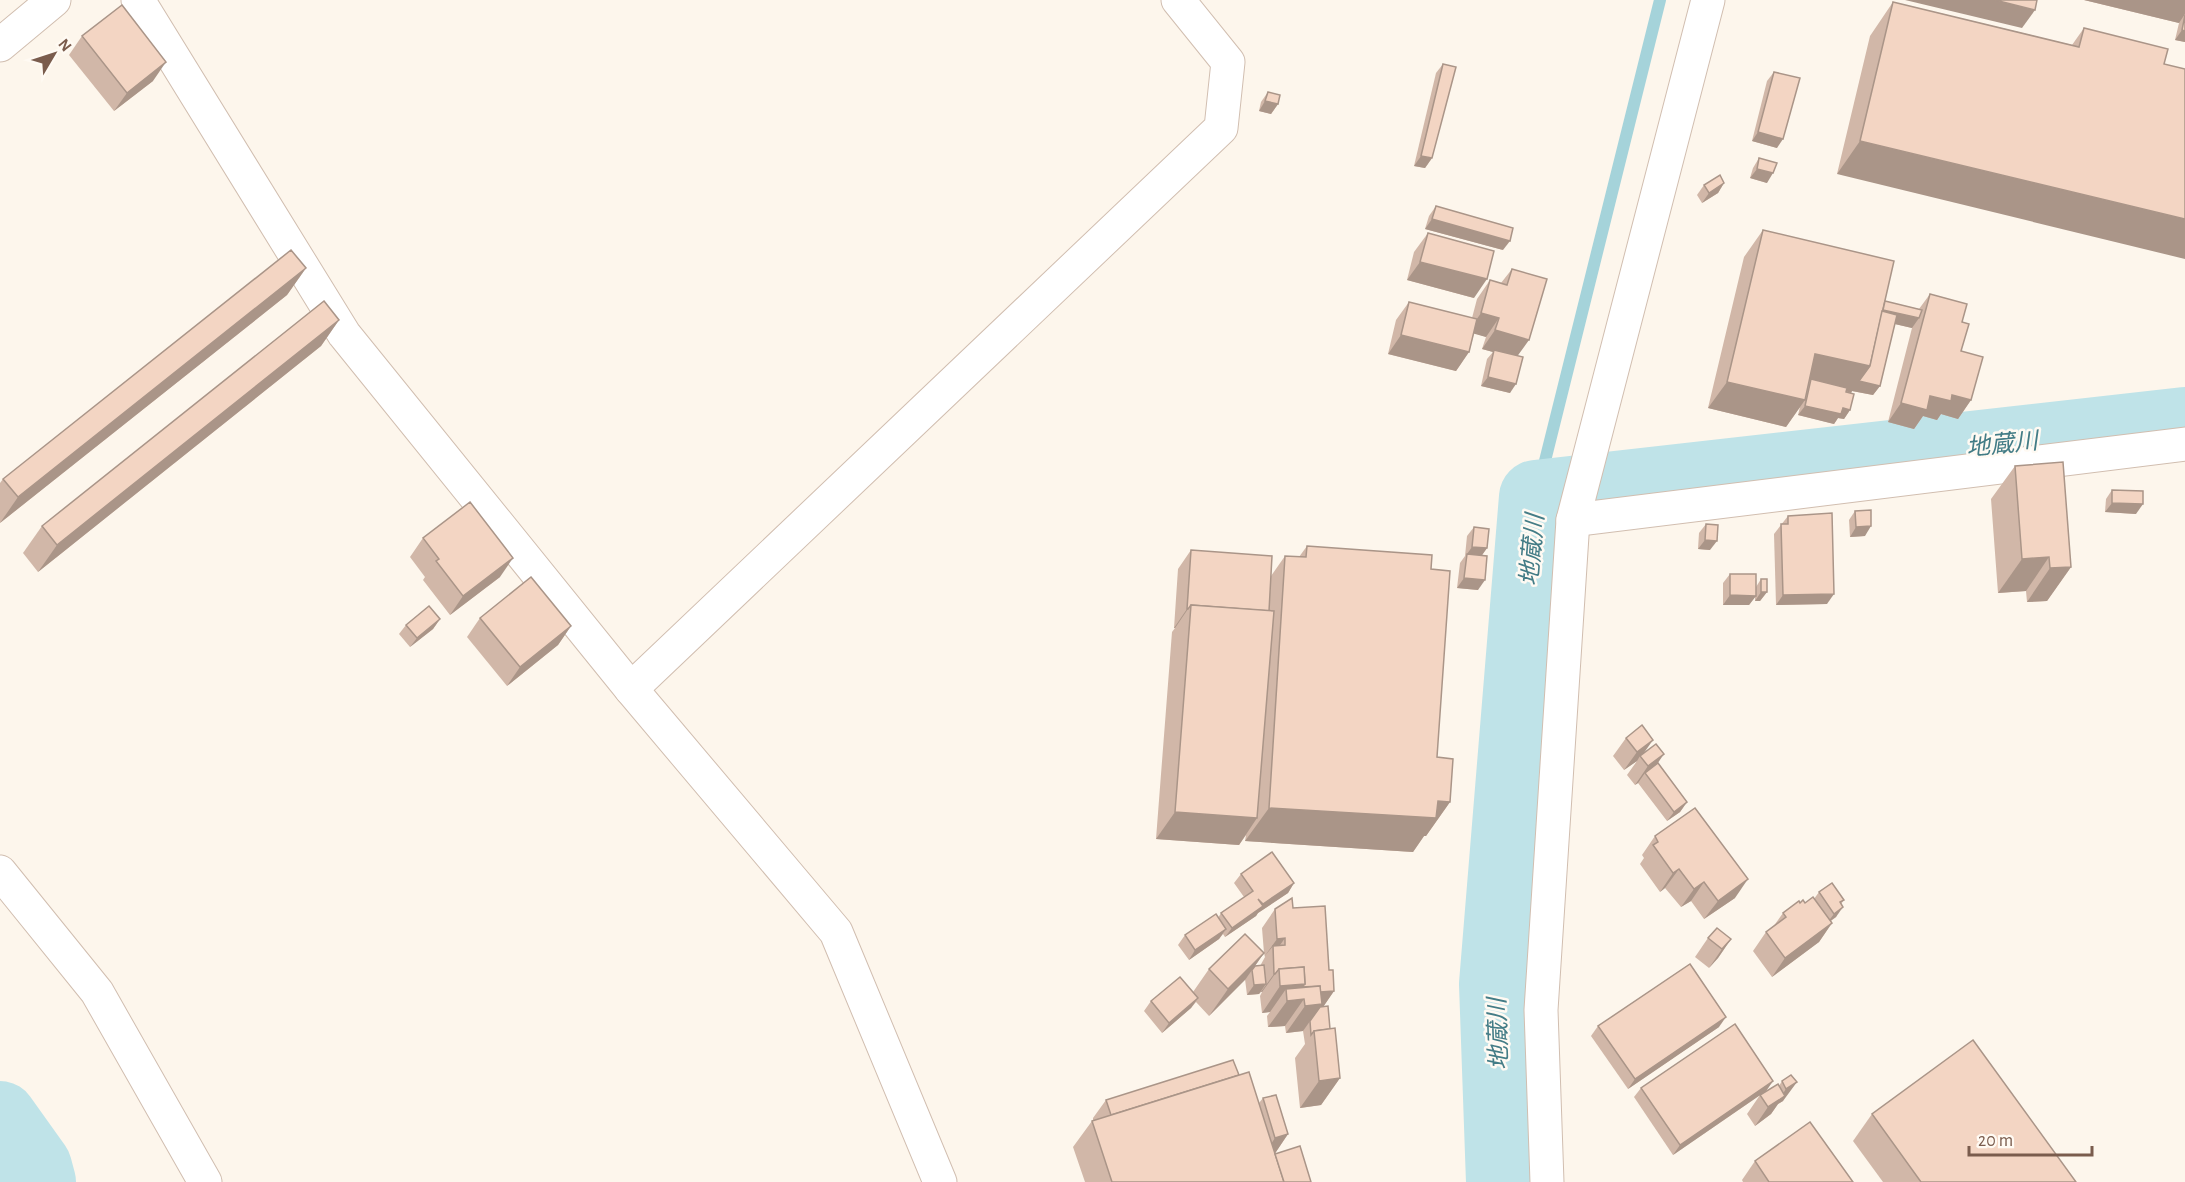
<svg xmlns="http://www.w3.org/2000/svg" width="2185" height="1182" viewBox="0 0 2185 1182" font-family="'Alegreya Sans','Noto Sans JP',sans-serif">
<rect width="100%" height="100%" fill="#fdf6ec"/>
<g fill="none" stroke-linecap="round" stroke-linejoin="round">
<!-- stream -->
<polyline stroke="#a5d3da" stroke-width="12" points="1536,497 1660,0"/>
<!-- river -->
<g stroke="#bfe3e8" stroke-width="74">
<polyline points="0,1118 35,1167 39,1182"/>
<polyline points="1503,1182 1496,984 1536,497 2185,424"/>
</g>
<!-- minor casing -->
<g stroke="#d1beb0" stroke-width="35">
<g id="minor">
<polyline points="0,45 54,0"/>
<polyline points="1573,520 2185,444"/>
<polyline points="631,689 1221,128 1228,62 1178,0"/>
<polyline points="0,872 97,992 205,1182"/>
</g>
</g>
<!-- tertiary casing -->
<g stroke="#d1beb0" stroke-width="35">
<g id="tertiary">
<polyline points="138,0 344,334 631,689 836,932 940,1182"/>
<polyline points="1547,1182 1541,1010 1573,520 1708,0"/>
</g>
</g>
<!-- minor -->
<use href="#minor" stroke="#fff" stroke-width="33"/>
<!-- tertiary -->
<use href="#tertiary" stroke="#fff" stroke-width="33"/>
</g>
<!-- wall -->
<g fill="#d1b7a8" fill-rule="evenodd">
<polygon points="2084,0 2185,0 2185,42 2175,40 2179,23"/>
<polygon points="1893,2 2072,45 2084,28 2164,64 1837,174 1870,36"/>
<polygon points="82,36 153,81 114,111 69,55"/>
<polygon points="1443,64 1432,158 1425,168 1414,166 1436,73"/>
<polygon points="1774,72 1777,148 1752,141 1767,81"/>
<polygon points="1268,92 1278,104 1271,114 1259,111 1261,102"/>
<polygon points="1759,158 1767,183 1750,178 1753,168"/>
<polygon points="1724,183 1718,193 1702,203 1697,195 1704,185"/>
<polygon points="1436,206 1503,250 1425,229 1429,216"/>
<polygon points="1763,230 1885,301 1919,309 1930,294 1962,322 1961,351 1971,400 1958,419 1941,414 1937,420 1923,416 1914,429 1888,422 1912,328 1895,324 1880,386 1873,395 1852,391 1851,393 1850,410 1844,419 1838,418 1834,424 1798,415 1800,407 1786,427 1708,408 1744,257"/>
<polygon points="1428,233 1474,298 1407,280 1414,252"/>
<polygon points="306,268 287,295 0,523 0,483 3,479"/>
<polygon points="1512,269 1518,356 1510,393 1481,386 1487,359 1493,352 1482,349 1486,337 1474,333 1469,352 1456,371 1388,354 1396,320 1409,302 1472,318 1477,299 1490,280 1501,283"/>
<polygon points="339,320 321,346 38,572 23,553 42,526"/>
<polygon points="2015,466 2071,567 2047,601 2027,602 2026,591 1998,593 1991,499"/>
<polygon points="2112,490 2136,514 2105,512 2106,499"/>
<polygon points="1855,511 1865,536 1850,537 1849,520"/>
<polygon points="1788,516 1827,604 1776,605 1774,534"/>
<polygon points="1706,524 1710,550 1698,549 1699,533"/>
<polygon points="1474,527 1487,548 1482,555 1478,590 1457,588 1460,563 1465,556 1467,536"/>
<polygon points="423,538 500,577 450,615 423,580 425,577 410,557"/>
<polygon points="1307,546 1431,569 1437,757 1450,802 1426,836 1424,836 1413,852 1245,841 1246,835 1239,845 1156,839 1172,632 1175,628 1174,628 1178,569 1191,550 1271,576 1285,556 1299,557"/>
<polygon points="1730,574 1756,587 1761,579 1767,592 1760,601 1755,601 1755,597 1749,605 1723,605 1723,583"/>
<polygon points="480,618 571,626 558,645 507,686 467,637"/>
<polygon points="440,619 433,629 410,647 399,634 406,625"/>
<polygon points="1626,738 1643,753 1658,763 1687,802 1680,812 1667,821 1638,783 1635,785 1627,775 1637,761 1624,770 1613,756"/>
<polygon points="1655,836 1735,898 1704,919 1691,901 1681,907 1665,888 1660,892 1640,864 1644,858 1642,855"/>
<polygon points="1241,874 1294,883 1288,893 1258,913 1256,916 1225,937 1223,934 1219,939 1189,960 1178,945 1185,935 1218,918 1221,913 1244,897 1234,883"/>
<polygon points="1819,892 1844,900 1841,904 1836,917 1831,921 1832,923 1819,942 1772,977 1753,951 1766,932 1773,927 1783,913 1800,903 1805,903 1814,899"/>
<path d="M1293,908l36,62 5,21 -11,16 7,22 10,49 -19,27 -21,3 -5,-50 10,-14 -2,-13 -17,2 -1,-7 -17,1 -1,-11 3,-4 -8,1 -2,-17 2,-4h-1l-2,2 -12,1 -2,-16 -36,37 -13,-14 -5,6 -29,25 -18,-22 7,-10 42,-9 16,-23 55,-16 -2,-25 13,-19zM1264,953l1,4 -5,9h-5z"/>
<polygon points="1708,938 1731,939 1718,958 1709,968 1695,957"/>
<polygon points="1598,1026 1719,1027 1628,1089 1591,1036"/>
<polygon points="1239,1075 1259,1103 1263,1098 1288,1134 1275,1153 1275,1154 1311,1182 1085,1182 1073,1147 1092,1121 1093,1120 1093,1118 1106,1100"/>
<polygon points="1791,1075 1783,1101 1778,1104 1771,1114 1755,1126 1747,1114 1760,1095 1779,1086 1782,1081"/>
<polygon points="1773,1081 1766,1091 1673,1155 1634,1097 1641,1088"/>
<polygon points="1872,1114 2076,1182 1883,1182 1853,1141"/>
<polygon points="1755,1161 1853,1182 1743,1182 1742,1180"/>
</g>
<!-- shaded-wall -->
<g fill="#aa9588">
<polygon points="1905,0 1995,0 2035,10 2022,28"/>
<polygon points="2084,0 2185,0 2185,14 2179,23"/>
<polygon points="2182,30 2185,31 2185,42 2175,40"/>
<polygon points="166,62 153,81 114,111 127,93"/>
<polygon points="1265,101 1278,104 1271,114 1259,111"/>
<polygon points="1758,132 1783,139 1777,148 1752,141"/>
<polygon points="1860,141 2185,219 2185,259 1837,174"/>
<polygon points="1421,156 1432,158 1425,168 1414,166"/>
<polygon points="1757,169 1773,173 1767,183 1750,178"/>
<polygon points="1724,183 1718,193 1702,203 1709,193"/>
<polygon points="1432,219 1510,241 1503,250 1425,229"/>
<polygon points="1420,262 1487,279 1474,298 1407,280"/>
<polygon points="306,268 287,295 0,523 18,497"/>
<polygon points="1875,308 1919,318 1912,328 1873,319"/>
<polygon points="1481,313 1499,318 1486,337 1468,332"/>
<polygon points="339,320 321,346 38,572 57,545"/>
<polygon points="1495,330 1529,340 1516,358 1494,350 1493,352 1482,349"/>
<polygon points="1401,335 1469,352 1456,371 1388,354"/>
<polygon points="1815,354 1870,366 1880,386 1873,395 1852,391 1851,393 1811,379 1808,383"/>
<polygon points="1488,377 1516,384 1510,393 1481,386"/>
<polygon points="1727,382 1805,400 1786,427 1708,408"/>
<polygon points="1952,395 1971,400 1958,419 1941,414 1937,420 1923,416 1914,429 1888,422 1901,403 1930,396"/>
<polygon points="1805,406 1843,408 1850,410 1844,419 1838,418 1834,424 1798,415"/>
<polygon points="2112,503 2143,504 2136,514 2105,512"/>
<polygon points="1871,526 1865,536 1850,537 1856,527"/>
<polygon points="1705,540 1717,541 1710,550 1698,549"/>
<polygon points="1472,547 1487,548 1480,558 1467,554"/>
<polygon points="2049,557 2026,591 1998,593 2022,559"/>
<polygon points="513,558 500,577 450,615 463,596"/>
<polygon points="2071,567 2047,601 2027,602 2050,568"/>
<polygon points="1464,578 1485,580 1478,590 1457,588"/>
<polygon points="1761,592 1767,592 1760,601 1755,601"/>
<polygon points="1834,594 1827,604 1776,605 1783,595"/>
<polygon points="1730,595 1756,596 1749,605 1723,605"/>
<polygon points="1187,609 1188,609 1175,628 1174,628"/>
<polygon points="440,619 433,629 410,647 417,638"/>
<polygon points="571,626 558,645 507,686 520,667"/>
<polygon points="1653,740 1641,757 1640,756 1637,761 1624,770 1637,752"/>
<polygon points="1664,754 1651,773 1645,773 1638,783 1635,785 1648,766"/>
<polygon points="1438,801 1450,802 1426,836 1424,836 1413,852 1245,841 1269,808"/>
<polygon points="1687,802 1680,812 1667,821 1674,812"/>
<polygon points="1175,812 1257,818 1239,845 1156,839"/>
<polygon points="1679,869 1665,888 1660,892 1673,873"/>
<polygon points="1748,879 1735,898 1704,919 1718,901"/>
<polygon points="1704,882 1691,901 1681,907 1694,889"/>
<polygon points="1294,883 1288,893 1258,913 1256,916 1225,937 1232,928 1261,907 1263,904"/>
<polygon points="1843,907 1836,917 1827,923 1834,914"/>
<polygon points="1832,923 1819,942 1772,977 1785,958"/>
<polygon points="1226,929 1219,939 1189,960 1195,950"/>
<polygon points="1285,938 1273,955 1273,946 1264,957 1277,939"/>
<polygon points="1731,939 1718,958 1709,968 1722,949"/>
<polygon points="1264,953 1245,980 1209,1016 1228,989"/>
<polygon points="1274,974 1275,974 1262,992 1261,992"/>
<polygon points="1266,984 1259,994 1247,995 1254,985"/>
<polygon points="1305,984 1302,993 1334,991 1321,1010 1318,1010 1303,1031 1286,1033 1305,1006 1304,999 1285,1026 1268,1027 1287,1001 1286,989 1270,1012 1262,1013 1280,986"/>
<polygon points="1198,998 1191,1008 1162,1033 1169,1023"/>
<polygon points="1726,1017 1719,1027 1628,1089 1635,1079"/>
<polygon points="1340,1078 1321,1105 1300,1108 1319,1081"/>
<polygon points="1773,1081 1766,1091 1673,1155 1680,1145"/>
<polygon points="1797,1082 1783,1101 1778,1104 1771,1114 1755,1126 1768,1107 1779,1099 1786,1089"/>
<polygon points="1288,1134 1270,1161 1257,1165 1275,1138"/>
</g>
<!-- building -->
<g fill="#f3d5c3" stroke="#aa9588" stroke-width="1.5">
<polygon points="1995,0 2037,0 2035,10"/>
<polygon points="1893,2 2079,47 2084,28 2168,49 2164,64 2185,69 2185,219 1860,141"/>
<polygon points="122,5 166,62 127,93 82,36"/>
<polygon points="2185,15 2185,31 2182,30"/>
<polygon points="1443,64 1456,67 1432,158 1421,156"/>
<polygon points="1774,72 1800,78 1783,139 1758,132"/>
<polygon points="1268,92 1280,95 1278,104 1265,101"/>
<polygon points="1759,158 1777,163 1773,173 1757,169"/>
<polygon points="1720,175 1724,183 1709,193 1704,185"/>
<polygon points="1436,206 1513,228 1510,241 1432,219"/>
<polygon points="1763,230 1894,261 1870,366 1815,354 1805,400 1727,382"/>
<polygon points="1428,233 1494,251 1487,279 1420,262"/>
<polygon points="291,250 306,268 18,497 3,479"/>
<polygon points="1512,269 1547,279 1529,340 1495,330 1499,318 1481,313 1490,280 1507,285"/>
<polygon points="1930,294 1967,304 1962,322 1969,324 1961,351 1983,357 1971,400 1952,395 1951,401 1930,396 1927,410 1901,403"/>
<polygon points="324,301 339,320 57,545 42,526"/>
<polygon points="1885,301 1922,310 1919,318 1883,310"/>
<polygon points="1409,302 1477,319 1469,352 1401,335"/>
<polygon points="1882,311 1897,315 1880,386 1859,381 1870,366"/>
<polygon points="1494,350 1523,357 1516,384 1488,377"/>
<polygon points="1811,379 1847,388 1846,392 1854,394 1850,410 1843,408 1841,414 1805,406"/>
<polygon points="2063,462 2071,567 2050,568 2049,557 2022,559 2015,466"/>
<polygon points="2112,490 2143,491 2143,504 2112,503"/>
<polygon points="470,502 513,558 463,596 436,561 439,559 423,538"/>
<polygon points="1871,510 1871,526 1856,527 1855,511"/>
<polygon points="1832,513 1834,594 1783,595 1781,524 1788,524 1788,516"/>
<polygon points="1706,524 1718,525 1717,541 1705,540"/>
<polygon points="1474,527 1489,529 1487,548 1472,547"/>
<polygon points="1307,546 1432,555 1431,569 1450,571 1437,757 1453,759 1450,802 1438,801 1436,818 1269,808 1285,556 1306,557"/>
<polygon points="1191,550 1272,556 1269,611 1191,605 1188,609 1187,609"/>
<polygon points="1467,554 1487,556 1485,580 1464,578"/>
<polygon points="1730,574 1756,574 1756,596 1730,595"/>
<polygon points="531,577 571,626 520,667 480,618"/>
<rect x="1761" y="579" width="6" height="13"/>
<polygon points="1191,605 1274,611 1257,818 1175,812"/>
<polygon points="429,606 440,619 417,638 406,625"/>
<polygon points="1642,725 1653,740 1637,752 1626,738"/>
<polygon points="1656,744 1664,754 1648,766 1640,756"/>
<polygon points="1658,763 1687,802 1674,812 1645,773"/>
<polygon points="1695,808 1748,879 1718,901 1704,882 1694,889 1679,869 1673,873 1653,845 1658,842 1655,836"/>
<polygon points="1272,852 1294,883 1263,904 1258,899 1263,906 1232,928 1221,913 1253,891 1241,874"/>
<polygon points="1832,883 1844,900 1840,902 1843,907 1834,914 1819,892"/>
<polygon points="1813,897 1832,923 1785,958 1766,932 1786,917 1783,913 1799,901 1800,903 1803,900 1805,903"/>
<polygon points="1292,898 1293,908 1325,906 1329,970 1333,970 1334,991 1320,992 1320,986 1302,987 1305,984 1304,967 1279,969 1275,974 1274,974 1273,946 1285,945 1285,938 1277,939 1275,909"/>
<polygon points="1216,914 1226,929 1195,950 1185,935"/>
<polygon points="1717,928 1731,939 1722,949 1708,938"/>
<polygon points="1245,934 1264,953 1228,989 1209,969"/>
<polygon points="1690,964 1726,1017 1635,1079 1598,1026"/>
<polygon points="1264,965 1266,984 1254,985 1252,970 1255,966"/>
<polygon points="1304,967 1305,984 1280,986 1279,969"/>
<polygon points="1180,977 1198,998 1169,1023 1151,1001"/>
<polygon points="1320,986 1322,1004 1305,1006 1304,999 1287,1001 1286,989"/>
<polygon points="1328,1006 1330,1029 1314,1031 1311,1035 1310,1021 1320,1007"/>
<polygon points="1735,1024 1773,1081 1680,1145 1641,1088"/>
<polygon points="1335,1028 1340,1078 1319,1081 1314,1031"/>
<polygon points="1973,1040 2076,1182 1921,1182 1872,1114"/>
<polygon points="1233,1060 1239,1075 1111,1115 1106,1100"/>
<polygon points="1249,1072 1284,1182 1112,1182 1092,1121"/>
<polygon points="1791,1075 1797,1082 1786,1089 1782,1081"/>
<polygon points="1778,1084 1785,1096 1768,1107 1760,1095"/>
<polygon points="1276,1095 1288,1134 1275,1138 1263,1098"/>
<polygon points="1810,1122 1853,1182 1769,1182 1755,1161"/>
<polygon points="1300,1146 1311,1182 1284,1182 1275,1154"/>
</g>
<g text-anchor="middle" stroke-width="5" stroke-linejoin="round" paint-order="stroke">
<!-- water labels -->
<g font-size="24" font-style="italic" fill="#437c86" stroke="#fffaf3">
<text transform="translate(2002 444) rotate(-6)" y="8">地蔵川</text>
<text transform="translate(1532 550) rotate(-85)" y="8">地蔵川</text>
<text transform="translate(1498 1034) rotate(-92)" y="8">地蔵川</text>
</g>
</g>
<!-- north arrow -->
<g transform="translate(54 54) rotate(51)" stroke="#fffaf3" stroke-width="4.5" paint-order="stroke">
<path d="M0-4.5L10 22L0 15L-10 22Z" fill="#7a5c4d"/>
<text y="-9" font-size="16" font-weight="bold" text-anchor="middle" fill="#7a5c4d">N</text>
</g>
<!-- scale -->
<path d="M1969 1146v9h123v-9" fill="none" stroke="#7a5c4d" stroke-width="3"/>
<text x="1978" y="1146" font-size="18" fill="#7a5c4d" stroke="#fffaf3" stroke-width="4.5" paint-order="stroke">20 m</text>
</svg>
